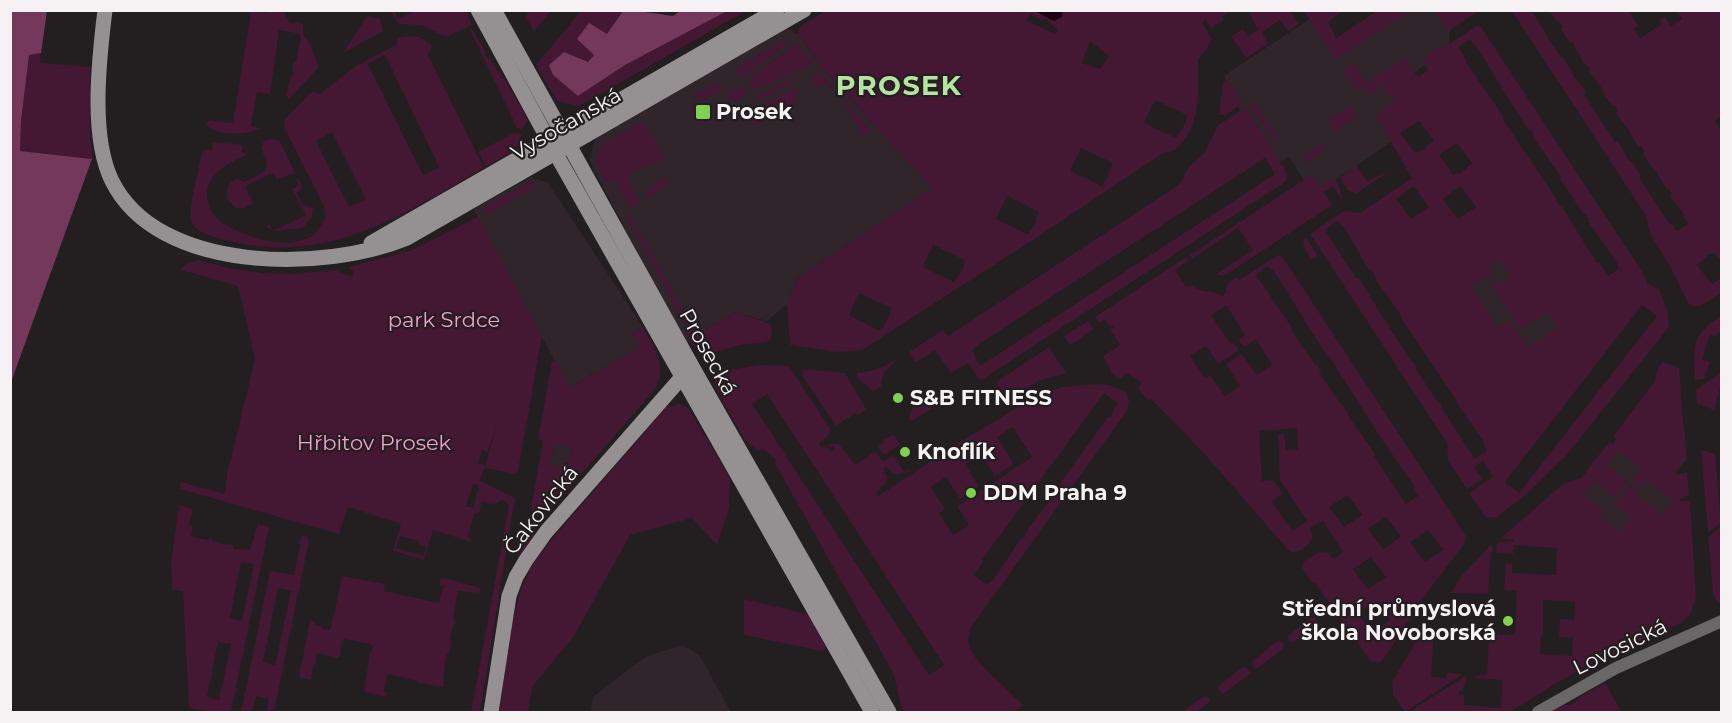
<svg xmlns="http://www.w3.org/2000/svg" width="1732" height="723" viewBox="0 0 1732 723" font-family="Montserrat,sans-serif">
<rect width="100%" height="100%" fill="#231e20"/>
<!-- built -->
<g fill="#30252b">
<polygon points="1395,11 1440,11 1450,23 1449,48 1393,88 1407,109 1384,124 1391,142 1313,195 1289,156 1276,166 1227,90 1225,75 1313,17 1336,50"/>
<polygon points="788,28 798,35 823,69 933,188 797,278 787,304 767,321 736,312 697,334 685,344 590,162 593,145 598,134"/>
<polygon points="531,177 548,183 643,327 632,333 640,348 569,387 473,209"/>
<polygon points="1504,255 1579,346 1549,366 1446,309 1488,266"/>
<polygon points="1684,425 1687,459 1675,473 1679,476 1680,517 1588,578 1581,485 1616,440"/>
<polygon points="555,443 572,448 566,469 549,464"/>
<polygon points="683,645 700,656 731,712 590,712 593,697 629,669 650,655"/>
</g>
<!-- green -->
<g fill="#441732" fill-rule="evenodd">
<path d="M827,10h191l5,3 2,-2 10,-1 15,8 14,-7h167l-9,5 2,4 -13,8 -6,-9 -3,4 10,16 -6,11 -8,9c1,28 3,69 -21,89 -4,4 -11,4 -17,7l-118,79 -180,116 -24,2 -48,-7 -3,-41 10,-26 135,-90 -109,-119 -25,-34v-5l3,-4zM1031,14l12,6 7,-2 1,7 7,4 -2,5 -29,-13 -1,-1zM1090,41l19,15 -9,13 -18,-6zM1155,100l32,15 -2,9 -9,14 -32,-15zM1081,148l32,15 -4,8 1,1 -8,14 -32,-15zM1007,196l32,16 -4,7 2,1 -9,14 -32,-15zM933,245l32,15 -2,9 -9,13 -31,-15zM859,293l32,15 -2,9 -9,14 -31,-16z"/>
<path d="M251,11l15,2v-2h17l8,13 5,-2 7,2 1,13 4,3 11,27 -30,32 -3,-4 5,-19h2v-14h3l5,-28 -22,-4 -9,64 -13,-2 -6,34 9,2c-13,8 -43,8 -54,-3l3,-5 24,3z"/>
<polygon points="390,11 394,11 398,19 415,11 467,11 472,25 446,37 422,25 399,24"/>
<polygon points="526,11 551,11 534,32 525,16 528,14"/>
<polygon points="581,11 623,11 607,34 577,39 594,55 588,62 564,52 578,96 625,65 690,29 727,11 746,11 579,106 557,101 536,65"/>
<polygon points="1254,11 1290,11 1298,24 1288,31 1280,20 1262,32 1268,44 1246,58 1231,36 1243,29 1248,37 1258,29 1249,14"/>
<polygon points="1304,11 1343,11 1328,22 1336,38 1377,11 1411,11 1335,60"/>
<polygon points="1435,11 1478,11 1448,31"/>
<polygon points="1512,11 1530,11 1535,16 1561,58 1563,57 1572,71 1571,72 1586,92 1584,94 1615,142 1618,141 1630,162 1632,162 1641,176 1639,177 1670,225 1672,224 1677,231 1688,224 1684,217 1685,216 1670,196 1672,194 1668,188 1666,189 1654,168 1652,168 1643,154 1645,153 1641,146 1638,147 1626,126 1625,126 1616,113 1618,111 1614,105 1612,106 1602,92 1603,90 1589,71 1590,69 1586,63 1584,64 1572,42 1570,43 1561,29 1563,27 1559,21 1557,22 1549,11 1629,11 1638,26 1634,29 1640,38 1662,24 1660,20 1665,16 1671,26 1682,19 1677,11 1721,11 1721,117 1715,121 1721,131 1721,164 1720,165 1722,168 1721,262 1715,253 1709,254 1697,265 1712,284 1721,278 1721,293 1700,306 1693,306 1688,303 1671,268 1650,234 1646,216"/>
<polygon points="367,16 380,19 383,31 343,53"/>
<path d="M1476,26l5,1 160,243 7,14 11,5 9,23 1,15 -103,129 -36,35 -34,27 -11,-1 -16,-24 24,-16 -10,-16 -9,6 9,12 -16,10 -19,-29 -1,-17 -137,-209 34,-23 16,2 52,-35 -36,-61 4,-5 15,-11 -5,-7 -3,1 -6,-12 -9,11 -4,-1 -4,-6 -7,4 -14,-20 10,-8 13,20 18,-12 2,2 1,-3 18,-12 13,19 9,-6 -3,-9 3,-7 13,-9 5,1zM1469,40l7,6 52,84 2,-1 4,6 -1,2 28,40 -1,2 23,34h1l5,6 -2,1 29,41 3,8 -11,7 -9,-14 -2,1 -35,-56h-1l-5,-6 1,-1 -55,-82 1,-2 -37,-54 1,-1 -9,-14zM1419,121l15,20 -9,6 1,2 -11,4 -15,-20zM1457,143l15,20 -12,11 -2,-2 -4,3 -15,-20zM1414,187l15,20 -18,12 -15,-20 8,-5v-2zM1461,187l15,20 -18,12 -15,-20 9,-6 -1,-2zM1337,221l7,6 25,43 2,-1 4,7 -1,1 28,40 -1,1 56,83 -1,1 28,40 -1,1 4,7 -12,9 -32,-49 -2,-6 -3,-1 -22,-34 1,-2 -4,-5 -2,-1 -22,-34 1,-1 -5,-7h-1l-25,-41h-3l-31,-48zM1499,259l11,18 -10,7 -4,-4 -5,3 29,47 27,-18 10,15 -9,8 -21,12 -17,-26 -12,7 -27,-42 15,-10 2,3 6,-3 -6,-10zM1642,305l15,11 -138,177 -14,-11z"/>
<polygon points="472,29 485,51 486,58 488,57 507,83 528,120 522,130 517,128 470,30"/>
<path d="M409,36l10,1 13,8 -4,10 55,111 -1,3c-83,48 -155,97 -256,71 -12,-3 -30,-6 -35,-19 -3,-11 8,-54 11,-68l3,-3h7l1,-8 30,3 -1,7 6,3c-24,8 -53,28 -36,57 11,18 56,32 76,31 8,-1 19,-4 26,-8l12,-17 -2,-12 -39,-76v-11l25,-26 4,-1 6,2 36,-28 40,-21 2,-7zM385,55l54,112 -16,8 -55,-111zM332,132l34,67 -17,8 -33,-66z"/>
<polygon points="788,38 787,44 741,79 735,69"/>
<polygon points="797,43 812,61 810,65 759,89 753,89 749,84 752,76"/>
<polygon points="41,53 40,63 90,67 90,138 93,159 20,151 21,121 29,54"/>
<polygon points="819,73 822,75 872,131 863,136 842,99 833,87 829,89 825,83 817,88 813,80 814,76"/>
<polygon points="796,77 798,80 759,101 756,96"/>
<polygon points="1228,79 1243,103 1226,115 1219,115 1223,82"/>
<polygon points="717,82 722,90 705,100 691,97"/>
<path d="M742,87l3,1 2,3c-4,8 -11,13 -19,9 -2,-8 6,-13 14,-13z"/>
<polygon points="795,87 798,93 796,102 754,126 747,114"/>
<polygon points="1254,101 1279,139 1275,142 1250,105"/>
<path d="M694,103l18,2 2,4 -11,16c-6,-3 -13,-13 -12,-20z"/>
<polygon points="1351,105 1358,116 1336,131 1328,120"/>
<path d="M1246,107l39,62 2,8 -2,5 -305,199 -12,-18 -17,10 -16,-23 -20,13 -6,-11 34,-22 5,6 232,-152 8,-16 17,-16 12,-26zM1265,158l10,16 -295,192 -8,-16 7,-6z"/>
<path d="M643,121l22,37c-13,9 -33,7 -36,23l11,22 -9,5 -17,-29 -8,4c-7,-13 -15,-28 -2,-40z"/>
<polygon points="514,133 522,134 516,149 487,166 485,165 479,153 480,151"/>
<path d="M272,138l7,3 3,4 14,30 -3,-2 -16,7 -4,-6h-3l-25,12 8,17 -8,5h-10l-8,-9c-2,-9 0,-16 10,-20l7,3 21,-11 2,-6 -6,-18 3,-6z"/>
<polygon points="1322,144 1325,149 1306,163 1302,157"/>
<polygon points="1356,165 1367,181 1389,171 1356,194 1348,190 1340,178"/>
<polygon points="1311,175 1320,187 1330,180 1331,182 1336,179 1343,198 1341,198 1333,186 1324,192 1332,205 1224,276 1216,274 1253,250 1238,228 1192,259 1190,255"/>
<polygon points="663,176 669,185 644,199 648,191"/>
<polygon points="296,179 299,179 302,187 297,193 303,205 313,207 312,216 303,228 273,231 267,227 269,224 273,231 306,215 292,189 299,185"/>
<polygon points="530,181 538,185 488,214 484,208"/>
<polygon points="629,213 695,331 687,337 686,326 626,216"/>
<path d="M478,217l64,119 -24,135 -2,3 -31,-6 12,-46 -9,30 -6,-2 -4,13 7,2 -5,16 35,17 -35,214h-9l38,-207 -7,-6 -8,6 -12,-4 -3,12 -5,1 -6,22 3,6 -38,-12 -9,30 -31,-9 8,-27 -53,-17 -9,27 -159,-45 1,-7 44,12 2,-19 28,-117 -17,-72 -57,-16 5,-6 12,-4 30,8 34,5 32,1 41,-4 17,7 2,-6 -7,-3 65,-18zM473,484l6,2 -6,22 -7,-2zM400,536l19,5v3l7,2 -2,10 -28,-8z"/>
<polygon points="1305,236 1318,256 1311,260 1303,244"/>
<path d="M1278,255l4,1 184,280 -1,7 -39,51 -41,63 -7,6 -8,-3 -55,-77 -2,1 -11,-16 1,-6 15,-10 10,1 6,6 9,-7 -20,-31 -13,7 3,9c-4,8 -14,18 -24,14l-87,-100 -51,-52 -3,1 -10,-11 3,-7 -15,-9 -5,5 -8,-3 -10,-19 17,-11 -10,-15 5,-4 -1,-1 -4,2 -5,-7 -6,3 -4,-6 91,-60 2,4 -13,9 11,17 5,-2c13,10 22,4 31,11l4,-3c-1,-8 4,-12 10,-16l3,3zM1268,266l7,7 52,83h2l53,84 6,6 -1,1 28,40 -1,2 4,7 -12,8 -32,-48 1,-2 -28,-40 1,-1 -5,-7h-1l-23,-34 2,-1 -5,-7 -1,1 -23,-34 1,-2 -37,-54zM1226,305l19,30 -6,5 5,7 12,-8 16,26 -15,10 -15,-21 -16,10 14,22 -15,10 -15,-21 -5,3 -15,-22 16,-10 12,18 21,-14 -5,-7 -3,1 -20,-29zM1297,428l1,21 -12,1 -2,-16h-6l2,46 27,41 -15,10 -20,-30 11,-7 -10,-14 -11,1 -3,-50zM1348,495l14,20 -18,12 -15,-20zM1386,517l15,20 -18,12 -15,-20zM1428,530l15,20 -18,12 -15,-20zM1371,557l15,20 -18,12 -15,-20zM1376,601l14,19 -17,13 -16,-20z"/>
<path d="M736,312l35,12 1,11 -3,6c-9,3 -19,2 -28,4 -18,4 -40,16 -52,-4l8,-7z"/>
<path d="M1721,316v17l-3,-1 -2,4 -6,-1 -8,24 8,3 -6,17 -9,1c-1,-35 -5,-44 26,-64z"/>
<polygon points="1088,321 1094,329 1070,345 1064,336"/>
<path d="M643,327c11,21 25,39 12,62l-111,128 -12,-2 -1,-8 12,-66 -5,-2 14,-78h5l13,26 69,-39 -7,-15zM555,444l17,4 -6,21 -17,-5z"/>
<polygon points="1049,347 1066,373 1038,381 1010,400 1004,396 996,382"/>
<polygon points="897,360 884,372 881,386 873,391 857,378 857,373 875,370"/>
<path d="M1664,361l1,2 9,2 3,3 2,-1 7,91 -11,15 3,3 4,-3h5l2,23 -10,3 1,2h10l6,97 -6,17 -7,7 -88,40 -42,23 -43,27h-101l55,-35 8,1h-6l-3,13h-4v4h5v10l37,3 1,-28 -27,-2 2,-3h10l2,-41 26,1 2,-44 -13,-1 2,-27 6,1v9l44,2 1,-27 -43,-3 -1,9 -17,-1 1,-10 3,-1h14v-2l-13,-2 63,-55 17,-5 28,-36 5,1 2,-3 -2,-5 41,-54 3,-13zM1618,451l24,18 -9,12 7,6 6,-7 28,21 -11,14 -28,-21 3,-4 -8,-6 -16,21 17,13 -11,14 -20,-15 4,-6 -21,-16 11,-14 21,16 12,-16 -20,-16zM1543,600l32,2 -1,18 -14,-1 -1,18 14,1 -1,18 -32,-2 1,-18 2,-1z"/>
<path d="M760,365l29,1 41,62 -1,7 -10,8 3,5 4,-3 5,7 4,-3 -2,-3 -2,2 -3,-4h11l16,21 21,-14 6,10 12,-5 10,16 5,-3 1,1c-10,6 -16,7 -23,-3l-4,2 4,7 -1,7 -10,9 2,4 87,-57 77,-46 21,-6 36,-3 10,1 18,8 2,9 -2,9 -156,216c-2,7 -4,12 -2,19 5,16 42,46 55,60l-11,6h-109c-7,-13 -6,-27 -12,-41l-118,-209 2,-2 -14,-12 -3,4 -15,-13 -29,-52v-9l8,-7zM1104,393l14,10 -5,7 1,1 -4,6h-2l-53,73 1,2 -30,39 1,1 -4,7 -2,-1 -27,41 -7,6 -14,-10 10,-13 -1,-2zM767,394l177,271 -15,10 -177,-271zM1013,427l19,30 -75,49 12,19 -16,10 -14,-22 6,-4 -14,-22 15,-10 14,22 19,-13 -14,-22 16,-10 14,22 19,-12 -17,-27z"/>
<polygon points="803,369 845,373 866,409 858,415 856,413 836,426 802,375"/>
<polygon points="1721,372 1721,385 1714,410 1697,404 1696,390"/>
<path d="M678,403l10,5 42,70 -1,30 -12,37 -25,-27 -62,17 -56,101 -42,51 -4,25h-29c7,-47 9,-99 31,-142 4,-9 11,-16 16,-24l121,-140 5,1z"/>
<polygon points="917,405 931,406 932,408 912,421 909,420 911,409"/>
<polygon points="894,435 900,445 884,455 878,446 884,442 883,440"/>
<polygon points="1701,450 1715,454 1721,523 1708,533"/>
<path d="M179,505l14,4 -4,16 4,2 -2,10 17,3 1,-2h3v2l11,4 10,1v4l17,1 8,-26 11,3 -38,185h-20l-22,-4 -6,-117 -11,-1 -1,-29zM241,562l13,2 -12,57 -12,-3zM218,642l13,2 -12,56 -12,-3z"/>
<polygon points="1721,527 1722,605 1721,605 1715,599 1713,592 1708,537"/>
<polygon points="522,531 536,534 519,557"/>
<path d="M302,535l5,2 2,4 -35,171h-8l3,-13 -13,-3 -4,16h-11l29,-141 24,4zM278,588l13,3 -16,74 -12,-3z"/>
<polygon points="1492,544 1493,552 1491,553 1488,594 1451,593 1463,574"/>
<polygon points="342,576 385,584 384,591 439,603 443,586 439,585 441,577 480,588 481,593 458,591 453,620 455,621 450,637 451,646 449,654 447,654 445,662 443,687 418,683 418,681 387,674 384,692 387,693 386,697 364,692 370,652 372,652 373,646 371,644 344,639 342,641 340,656 337,658 318,653 316,655 316,664 314,664 311,680 299,677 310,620 315,621 315,625 322,626 322,628 329,630 331,628"/>
<polygon points="744,599 811,615 826,649 822,651 744,635"/>
<polygon points="1313,616 1319,623 1292,643 1289,642 1288,636"/>
<polygon points="1421,633 1434,634 1431,677 1447,678 1447,673 1463,674 1405,712 1393,695 1392,682"/>
<polygon points="1278,641 1282,642 1284,645 1283,649 1258,668 1254,668 1252,661"/>
<polygon points="1244,666 1250,670 1250,674 1223,694 1219,691 1218,686"/>
<polygon points="1603,684 1606,684 1621,712 1548,712 1560,705 1571,705 1586,693"/>
<polygon points="1204,696 1208,697 1210,702 1196,712 1182,712"/>
</g>
<!-- forest -->
<g fill="#73385a">
<polygon points="11,10 47,11 41,53 29,55 21,121 20,151 92,159 11,382"/>
<path d="M623,11c17,-1 32,3 50,5l7,-5h47l-102,54 -47,31 -25,-21 -4,-10 15,-13 24,10 6,-7 -17,-16 12,-16 18,11z"/>
</g>
<!-- water -->
<polygon fill="#1f0012" points="1035,11 1064,11 1062,12 1062,17 1054,21"/>
<g fill="none" stroke-linecap="round" stroke-linejoin="round">
<!-- tertiary -->
<polyline stroke="#6a6768" stroke-width="12" points="1538,712 1616,668 1722,621"/>
<!-- secondary -->
<g stroke="#959092" stroke-width="15">
<path d="M105,10c-6,49 -15,127 7,171 46,93 213,91 295,57l397,-228"/>
<polyline points="478,10 556,154 872,712"/>
<polyline points="494,10 694,370 889,712"/>
<polyline points="371,243 777,10"/>
<polyline points="491,712 509,596 516,577 526,560 546,532 682,377 689,373"/>
</g>
</g>
<!-- markers -->
<g fill="#80d051" stroke="#231e20" stroke-width="2">
<rect x="695" y="104" width="16" height="16" rx="3"/>
<circle cx="898" cy="398" r="6"/>
<circle cx="905" cy="452" r="6"/>
<circle cx="971" cy="493" r="6"/>
<circle cx="1508" cy="621" r="6"/>
</g>
<g text-anchor="middle" stroke-width="4.5" stroke-linejoin="round" paint-order="stroke">
<!-- poi labels -->
<g font-size="21" font-weight="bold" fill="#f6f2f4" stroke="#231e20" text-anchor="start">
<text x="716" y="119">Prosek</text>
<text x="910" y="405">S&amp;B FITNESS</text>
<text x="917" y="459">Knoflík</text>
<text x="983" y="500">DDM Praha 9</text>
<text x="1496" y="616" text-anchor="end">Střední průmyslová<tspan x="1496" dy="24">škola Novoborská</tspan></text>
</g>
<!-- street labels -->
<g font-size="21" fill="#f6f2f4" stroke="#231e20">
<text transform="translate(566 124) rotate(-30)" y="7">Vysočanská</text>
<text transform="translate(708 352) rotate(61)" y="7">Prosecká</text>
<text transform="translate(541 510) rotate(-52)" y="7">Čakovická</text>
<text transform="translate(1620 647) rotate(-26)" y="7">Lovosická</text>
</g>
<!-- park labels -->
<g font-size="21" fill="#f89dcf" stroke="#231e20">
<text x="444" y="327">park Srdce</text>
<text x="374" y="450">Hřbitov Prosek</text>
</g>
<!-- district labels -->
<g font-size="27" font-weight="bold" letter-spacing="1.5" fill="#b6e3a1" stroke="#231e20">
<text x="899" y="95">PROSEK</text>
</g>
</g>
<!-- border -->
<rect width="1732" height="723" fill="none" stroke="#f6f2f4" stroke-width="24"/>
</svg>
